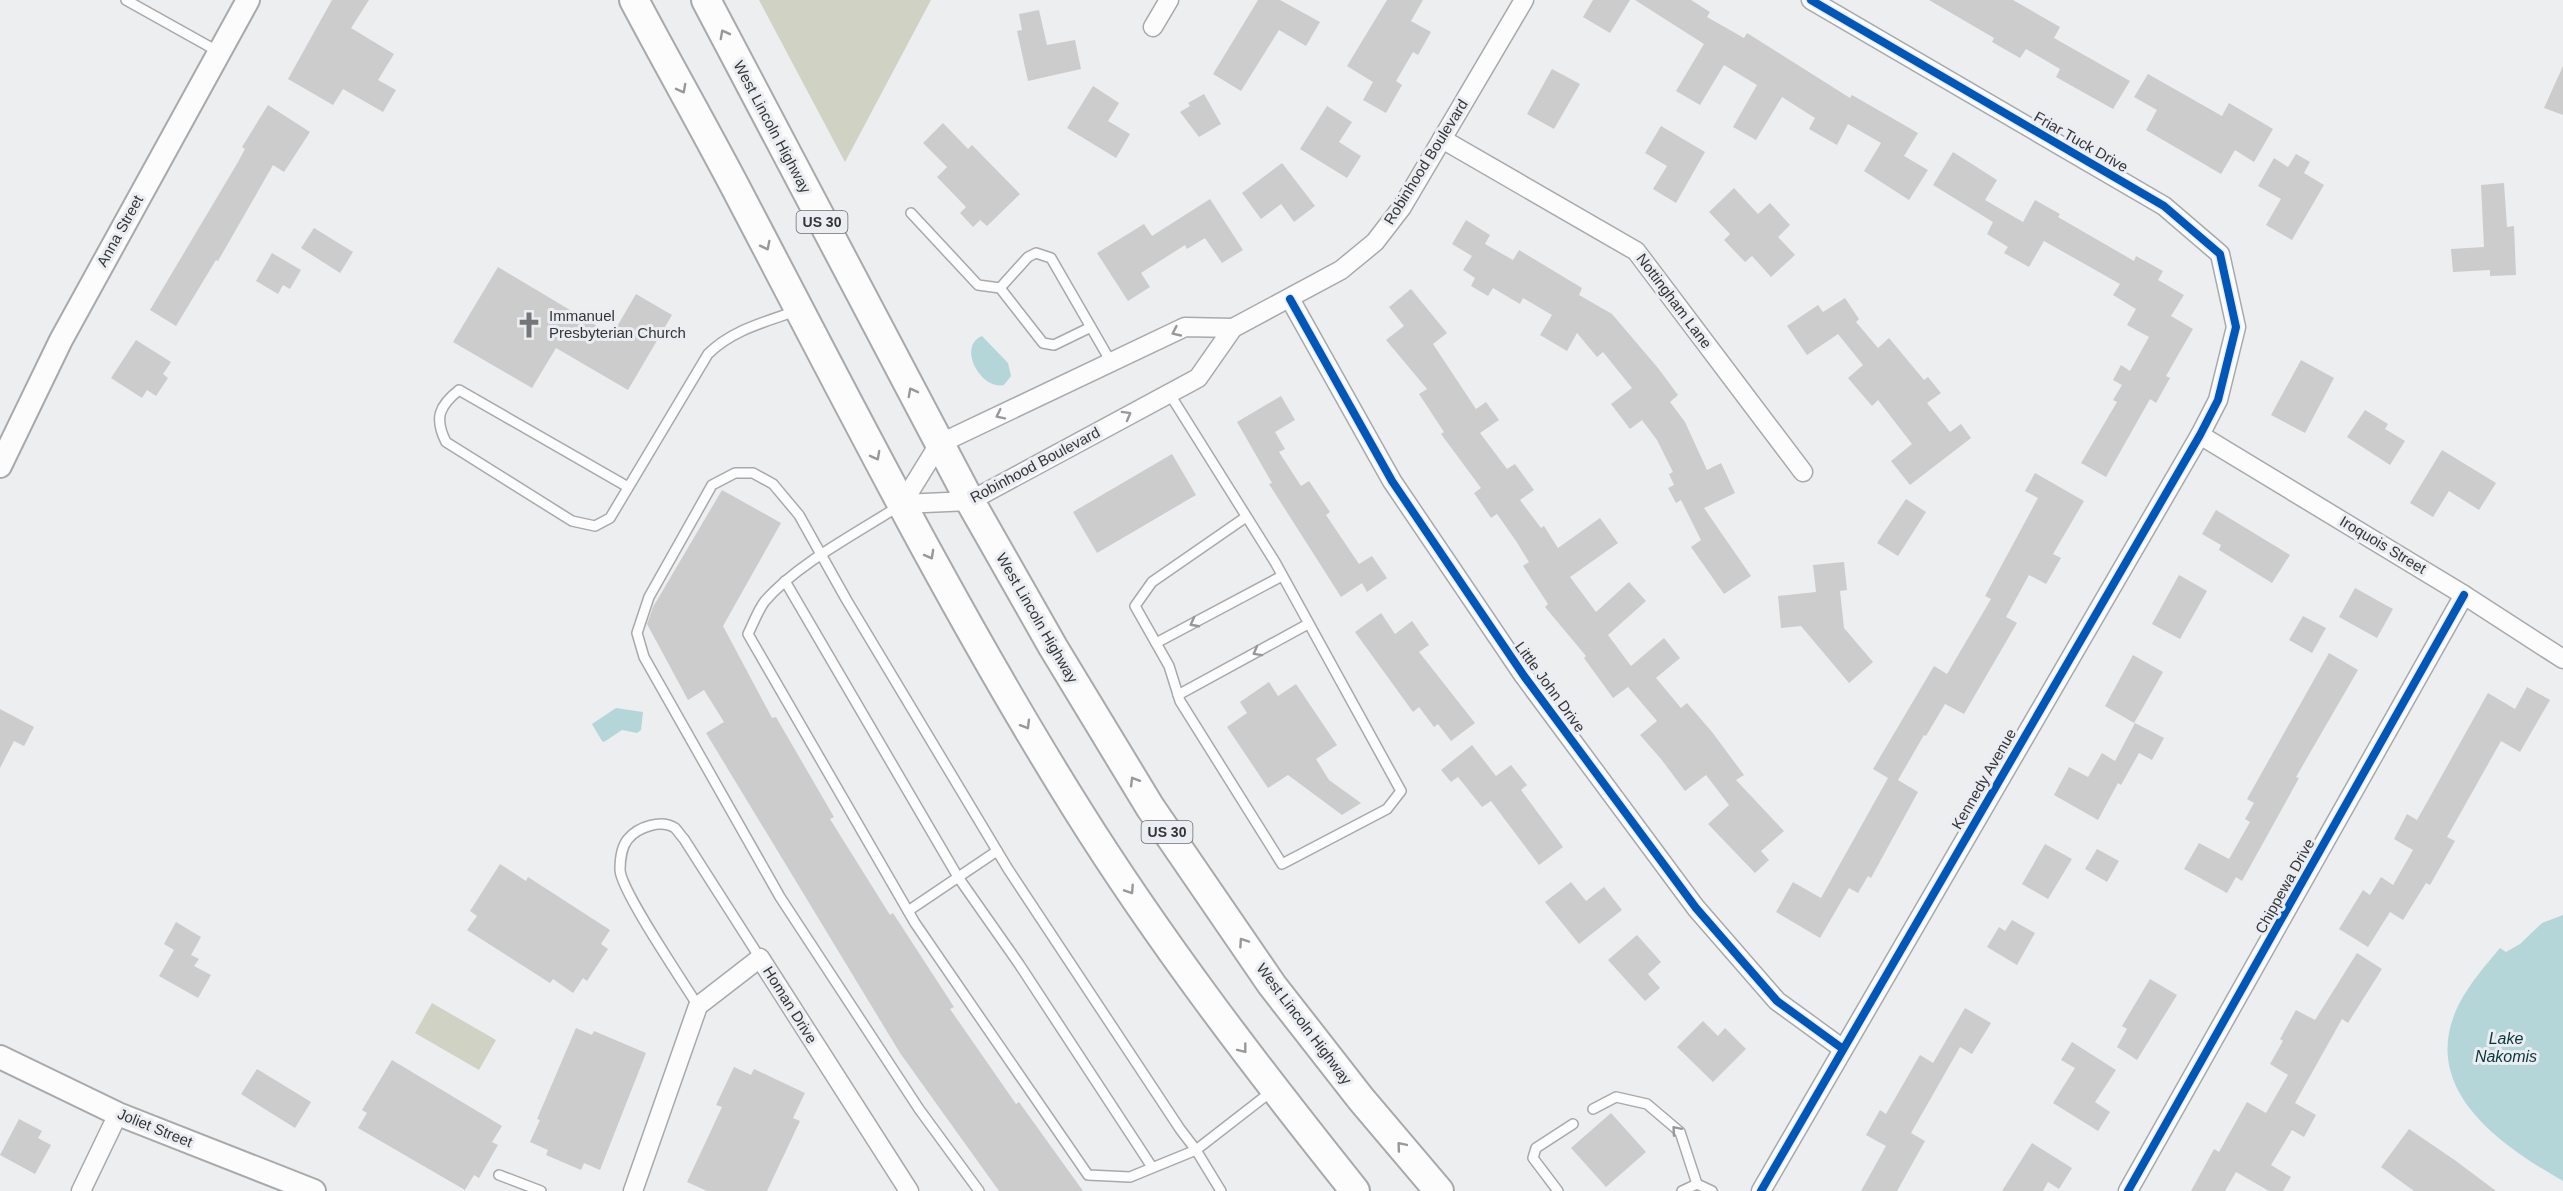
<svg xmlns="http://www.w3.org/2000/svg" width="2563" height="1191" viewBox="0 0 2563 1191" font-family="Arial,sans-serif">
<rect width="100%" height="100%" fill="#eceef0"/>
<!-- green -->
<g fill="#d0d3c3">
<polygon points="759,0 931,0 845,162"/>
<polygon points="432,1003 496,1040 479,1070 415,1033"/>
</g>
<!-- water -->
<g fill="#b5d6d8">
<path d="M982,336l26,27 3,13 -7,9c-24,5 -47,-39 -22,-49z"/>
<polygon points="616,708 643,712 641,730 637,733 622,730 604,742 602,741 592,724"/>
<path d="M2563,915v266c-64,-37 -146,-93 -104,-177 11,-21 26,-38 41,-56l6,4 14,-8 22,-21z"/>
</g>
<!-- building -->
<g fill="#cccccd">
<polygon points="332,0 369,0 351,28 394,54 378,80 396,90 383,112 343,89 333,105 288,79"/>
<polygon points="1258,0 1280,0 1320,22 1306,46 1279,30 1241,91 1213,74"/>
<polygon points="1387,0 1423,0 1411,21 1431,32 1418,55 1413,52 1396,81 1402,85 1386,113 1363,100 1373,82 1347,66"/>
<polygon points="1593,0 1630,0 1610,33 1583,17"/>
<polygon points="1635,0 1691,0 1710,12 1707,17 1744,38 1747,33 1850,98 1852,95 1918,133 1904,156 1928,170 1909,200 1864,171 1881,143 1848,124 1837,145 1809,129 1815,118 1782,97 1756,140 1733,127 1757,85 1724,65 1700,105 1676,91 1704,44"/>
<polygon points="1929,0 2013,0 2060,27 2054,38 2130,81 2113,109 2056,77 2060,69 2026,49 2020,58 1992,42 1994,38"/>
<polygon points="1039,10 1047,45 1075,40 1081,69 1028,81 1017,31 1022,30 1019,14"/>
<polygon points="2563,66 2563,115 2544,108"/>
<polygon points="1552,69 1580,84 1554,129 1527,114"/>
<polygon points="2148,74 2222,116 2229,103 2273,129 2254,162 2235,150 2221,174 2146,130 2157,110 2134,97"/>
<polygon points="1093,86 1119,103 1108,121 1130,134 1116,158 1067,128"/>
<polygon points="1204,94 1221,124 1199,137 1180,112 1190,106 1188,103"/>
<polygon points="268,105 310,132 284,172 273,165 218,261 216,260 176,326 150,310 238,162 245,149 242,147"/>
<polygon points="1327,106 1352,122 1339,142 1361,156 1347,178 1300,149"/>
<polygon points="943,123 968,149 972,145 1020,194 987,226 980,220 973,227 960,213 966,207 937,177 947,167 923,143"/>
<polygon points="1661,126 1705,152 1676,203 1653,189 1667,166 1645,153"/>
<polygon points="1953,152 1997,180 1985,200 2023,222 2035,200 2060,214 2058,217 2134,261 2136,256 2163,271 2158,280 2184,295 2171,316 2193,329 2166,376 2170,378 2156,403 2150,399 2106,477 2081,463 2117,402 2113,400 2122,385 2113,380 2121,365 2130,371 2149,337 2127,325 2136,309 2113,295 2120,284 2044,241 2029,267 2004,253 2008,247 1987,234 1993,222 1933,185"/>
<polygon points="2296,154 2310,162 2304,173 2324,185 2292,240 2266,225 2281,199 2258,186 2274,158 2288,167"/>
<polygon points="1282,163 1315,206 1294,222 1281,204 1261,219 1242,193"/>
<polygon points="2504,183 2507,227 2514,226 2516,275 2490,276 2490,270 2453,272 2451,249 2484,247 2481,185"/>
<polygon points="1734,188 1758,214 1770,203 1790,225 1778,237 1795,255 1771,277 1752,256 1745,262 1724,240 1730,234 1709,212"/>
<polygon points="1210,199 1243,250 1222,263 1205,238 1187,249 1185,245 1141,273 1150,287 1128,301 1097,253 1144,224 1152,236"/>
<polygon points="1466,220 1490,235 1485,244 1513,260 1519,250 1582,288 1579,295 1612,314 1658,368 1678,395 1670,402 1685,422 1707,470 1721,463 1735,493 1704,508 1751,576 1724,594 1691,547 1701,540 1681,500 1676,503 1668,488 1674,485 1669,474 1673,472 1657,440 1642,420 1630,429 1611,404 1632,388 1603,352 1597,357 1577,333 1567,351 1540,335 1552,315 1523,298 1520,304 1493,288 1488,296 1471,286 1475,278 1463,270 1472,256 1452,244"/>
<polygon points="314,228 353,252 340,273 301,248"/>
<polygon points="272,253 301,270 290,289 283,285 278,294 256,281"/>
<polygon points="498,267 612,335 636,294 672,315 628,390 556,348 532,388 453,342"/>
<polygon points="1411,289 1447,333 1433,344 1476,409 1486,402 1499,420 1480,433 1507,469 1515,464 1534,490 1520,500 1541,528 1544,526 1558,548 1600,518 1618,543 1570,577 1596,612 1629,582 1646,601 1608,635 1631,666 1664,638 1680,658 1656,678 1681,708 1687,703 1712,732 1744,775 1736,780 1784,831 1761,851 1769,860 1755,873 1708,824 1729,805 1706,775 1685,791 1661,759 1640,735 1657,721 1628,687 1613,698 1584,658 1586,656 1545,607 1548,604 1523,566 1529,562 1516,541 1497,514 1491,518 1474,493 1481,488 1441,434 1444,432 1419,394 1427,389 1386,340 1404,326 1389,307"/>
<polygon points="1845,298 1859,319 1856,322 1878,348 1889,338 1924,380 1928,377 1941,393 1927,403 1950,432 1961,424 1971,438 1910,485 1891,461 1912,444 1878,400 1872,406 1848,378 1863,365 1838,334 1807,355 1787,326 1818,305 1823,312"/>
<polygon points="136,340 171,362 163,374 168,378 156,396 147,390 142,398 111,378"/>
<polygon points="2301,360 2334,378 2305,433 2271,415"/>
<polygon points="1281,396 1295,420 1275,432 1285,449 1279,452 1301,486 1309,481 1330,512 1326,515 1359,564 1372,556 1387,578 1367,592 1362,583 1341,597 1269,484 1272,483 1237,422"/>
<polygon points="2365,410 2388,424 2385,429 2405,441 2390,465 2347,437"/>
<polygon points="2442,450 2496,483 2479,510 2449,491 2433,517 2410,503"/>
<polygon points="1172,454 1196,495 1097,553 1073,512"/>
<polygon points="2035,473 2084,501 2053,554 2061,558 2046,584 2029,575 2006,617 2017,623 1964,714 1945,704 1926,736 1924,735 1898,780 1918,792 1871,878 1868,876 1858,893 1849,888 1820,938 1776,912 1793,882 1821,898 1888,778 1873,769 1934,666 1947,674 1991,599 1985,596 2038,498 2025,491"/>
<polygon points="722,490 781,523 723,626 772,718 776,717 834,817 830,819 890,915 893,913 954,1007 950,1009 1016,1104 1019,1102 1083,1191 999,1191 900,1053 706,733 724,722 704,690 688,700 647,624 653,607"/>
<polygon points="1906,499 1926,512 1898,556 1877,543"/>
<polygon points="2216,510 2290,555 2272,583 2219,550 2221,545 2202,534"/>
<polygon points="1844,562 1847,590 1840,591 1844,628 1873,662 1849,683 1801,626 1781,628 1778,596 1816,592 1813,565"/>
<polygon points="2179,575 2207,591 2180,639 2152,624"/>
<polygon points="2355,588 2393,609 2377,638 2339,617"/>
<polygon points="1381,613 1395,634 1412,621 1429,645 1419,652 1475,723 1451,741 1438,724 1434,727 1419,707 1413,712 1355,632"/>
<polygon points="2303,616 2326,628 2312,653 2289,640"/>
<polygon points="2329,653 2358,670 2296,777 2299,778 2242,881 2236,877 2227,893 2184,869 2199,843 2229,859 2250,822 2245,819 2254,803 2247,799"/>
<polygon points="2133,655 2163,672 2134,723 2105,706"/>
<polygon points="1269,682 1278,696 1296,684 1337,745 1316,759 1329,780 1361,803 1342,815 1288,775 1268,788 1227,727 1247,713 1240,702"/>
<polygon points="2527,687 2550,700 2520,752 2501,741 2447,837 2455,841 2430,885 2426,883 2403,920 2390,912 2368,947 2339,929 2363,890 2370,895 2381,877 2393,885 2413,850 2394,839 2407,814 2417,820 2488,693 2515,709"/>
<polygon points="0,709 34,727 24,746 14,741 0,768"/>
<polygon points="2135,723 2164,738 2152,760 2139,753 2121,785 2118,783 2098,820 2054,795 2069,767 2088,777 2102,753 2115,761"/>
<polygon points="1472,745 1496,776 1511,765 1527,785 1521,790 1563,847 1539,865 1491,801 1482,807 1458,777 1451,782 1441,770"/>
<polygon points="2045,844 2072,859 2048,899 2022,884"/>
<polygon points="2097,849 2119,861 2107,882 2085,869"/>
<polygon points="500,864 526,881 528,877 610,930 601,944 608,949 587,981 583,978 573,993 553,979 550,983 467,930 477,916 470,911"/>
<polygon points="1571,882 1586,901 1604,887 1622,910 1579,944 1545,902"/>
<polygon points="2012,920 2035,933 2017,965 1987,947 1999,927 2005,931"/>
<polygon points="176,922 201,937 191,955 199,959 194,966 211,975 198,998 159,976 174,950 164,944"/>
<polygon points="1637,935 1661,962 1648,974 1660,988 1645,1001 1608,960"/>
<polygon points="2357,953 2382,969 2348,1023 2342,1019 2295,1103 2316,1115 2304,1137 2292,1130 2271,1165 2291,1177 2283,1191 2269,1191 2236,1172 2225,1191 2191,1191 2214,1149 2219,1152 2247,1102 2266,1113 2288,1075 2270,1064 2283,1041 2280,1039 2296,1010 2315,1020"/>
<polygon points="2150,979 2177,995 2137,1060 2117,1047 2127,1029 2122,1026"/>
<polygon points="1965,1008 1991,1023 1972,1054 1960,1047 1911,1133 1925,1141 1897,1191 1861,1191 1886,1146 1866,1135 1880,1110 1886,1114 1920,1055 1933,1063"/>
<polygon points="1703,1021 1718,1036 1725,1028 1746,1049 1713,1082 1677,1047"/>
<polygon points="576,1028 592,1035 594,1031 646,1053 600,1170 584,1163 581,1170 546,1155 548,1150 530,1142 540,1120 537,1119"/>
<polygon points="2072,1042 2116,1070 2095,1102 2110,1112 2098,1131 2053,1103 2075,1068 2061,1060"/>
<polygon points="392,1060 502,1126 492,1142 498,1145 479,1178 474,1175 465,1190 358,1128 367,1113 362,1110"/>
<polygon points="734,1067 751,1075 754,1069 805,1093 793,1118 800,1121 767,1191 707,1191 687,1182 722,1107 716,1105"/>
<polygon points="257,1069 311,1102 295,1128 241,1094"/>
<polygon points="1611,1113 1646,1152 1606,1187 1571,1148"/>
<polygon points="19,1119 42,1131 38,1138 51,1145 35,1174 0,1155"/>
<polygon points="2409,1129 2456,1161 2496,1191 2414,1191 2381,1167"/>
<polygon points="2032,1143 2072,1168 2059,1189 2048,1182 2043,1191 2002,1191"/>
</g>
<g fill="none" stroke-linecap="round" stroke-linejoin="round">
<!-- service casing -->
<g stroke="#a7a9ab" stroke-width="12">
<g id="service">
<polyline points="126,0 219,52"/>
<polyline points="911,213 978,285 1000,288"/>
<polyline points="1091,327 1054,345 1043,343 1000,288 1028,257 1036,253 1051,258 1111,362"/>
<polyline points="1169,393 1275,562 1401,791 1387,809 1282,864 1180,701 1169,666 1135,606 1152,582 1246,517"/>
<path d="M628,487l-169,-97c-20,16 -25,28 -13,52l126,79 23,5 15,-8 98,-164c24,-24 57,-32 88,-43"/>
<path d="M899,506c-42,27 -102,58 -134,95 -7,9 -12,23 -17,33l167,289 173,252 42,2 66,-27 -16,-21 -172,-260 -162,-270 -47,-84 -26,-31 -20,-11h-18l-23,12 -63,112 -12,36 7,24 136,240 139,212 60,82"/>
<polyline points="785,581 958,877 1019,964 1152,1167"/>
<polyline points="1156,643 1282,576"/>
<polyline points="1178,695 1308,624"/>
<polyline points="908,911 997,851"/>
<path d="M698,1006c-14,-23 -77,-115 -78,-136 0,-10 2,-24 8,-31 10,-12 33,-20 47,-11 3,3 6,8 9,11l76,119"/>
<polyline points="1593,1109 1616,1097 1647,1104 1680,1132 1697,1184"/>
<polyline points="499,1175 541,1191"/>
<polyline points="1221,1191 1196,1150 1272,1091"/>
<polyline points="1558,1191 1533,1158 1536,1148 1573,1124"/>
<polyline points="1682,1191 1697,1184 1712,1191"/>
</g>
</g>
<!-- minor casing -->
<g stroke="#a7a9ab" stroke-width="21">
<g id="minor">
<polyline points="1153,27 1169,0"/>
<polyline points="1442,139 1636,251 1803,472"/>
<polyline points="1290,299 1392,481 1524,676 1696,908 1777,1001 1843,1049"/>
<polyline points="2200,435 2464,595 2563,659"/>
<polyline points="902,504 970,501 1198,378 1233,328 1341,270 1375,242 1402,207 1524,0"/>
<polyline points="902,504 939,444 1185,327 1233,328"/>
<polyline points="81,1191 118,1114"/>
<polyline points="633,1191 698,1006 760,958 909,1191"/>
<polyline points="1761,1191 2200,435 2218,400 2236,327 2220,254 2164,206 1811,0"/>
<polyline points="2128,1191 2464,595"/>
</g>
</g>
<!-- tertiary casing -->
<g stroke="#a7a9ab" stroke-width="26">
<g id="tertiary">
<polyline points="0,466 61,340 248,0"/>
<polyline points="0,1057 118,1114 314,1191"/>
</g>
</g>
<!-- primary casing -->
<g stroke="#a7a9ab" stroke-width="32">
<g id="primary">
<path d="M634,0c35,66 72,131 107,198 107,204 211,411 334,608 84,135 181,261 280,385"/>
<polyline points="706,0 970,501 1053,647 1150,807 1272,985 1361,1099 1439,1191"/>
</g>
</g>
<!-- service -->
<use href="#service" stroke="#fcfcfd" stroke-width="9"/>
<!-- minor -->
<use href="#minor" stroke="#fcfcfd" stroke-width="18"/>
<!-- tertiary -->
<use href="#tertiary" stroke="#fcfcfd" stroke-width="22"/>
<!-- primary -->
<use href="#primary" stroke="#fcfcfd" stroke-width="28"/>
<!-- cycleway casing -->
<g stroke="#eaedf2" stroke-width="11">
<g id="cycleway">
<polyline points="1290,299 1392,481 1524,676 1696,908 1777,1001 1843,1049"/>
<polyline points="1761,1191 2200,435 2218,400 2236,327 2220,254 2164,206 1811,0"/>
<polyline points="2128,1191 2464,595"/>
</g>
</g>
<!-- cycleway -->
<use href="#cycleway" stroke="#0057b8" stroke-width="8"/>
</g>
<!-- one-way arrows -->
<defs><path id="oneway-chevron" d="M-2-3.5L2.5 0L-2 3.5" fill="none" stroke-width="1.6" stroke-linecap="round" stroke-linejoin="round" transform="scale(1.5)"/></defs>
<g stroke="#98989a">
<use href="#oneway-chevron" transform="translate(724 34) rotate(-118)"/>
<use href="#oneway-chevron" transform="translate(682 89) rotate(62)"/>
<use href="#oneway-chevron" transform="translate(766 246) rotate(63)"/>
<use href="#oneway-chevron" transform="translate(1176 332) rotate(155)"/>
<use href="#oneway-chevron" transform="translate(912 392) rotate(-118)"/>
<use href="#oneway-chevron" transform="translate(1000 415) rotate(154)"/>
<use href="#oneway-chevron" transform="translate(1127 415) rotate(-29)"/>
<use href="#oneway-chevron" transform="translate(876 456) rotate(62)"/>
<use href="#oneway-chevron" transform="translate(930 555) rotate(61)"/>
<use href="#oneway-chevron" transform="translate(1194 623) rotate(152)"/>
<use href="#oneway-chevron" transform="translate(1257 652) rotate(151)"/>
<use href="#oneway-chevron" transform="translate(1026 725) rotate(59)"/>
<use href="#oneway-chevron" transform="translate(1134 781) rotate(-121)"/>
<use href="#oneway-chevron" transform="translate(1130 890) rotate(57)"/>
<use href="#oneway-chevron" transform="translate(1243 942) rotate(-124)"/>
<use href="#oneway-chevron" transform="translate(1243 1049) rotate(52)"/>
<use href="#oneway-chevron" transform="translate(1676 1130) rotate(-131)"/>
<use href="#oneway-chevron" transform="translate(1401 1146) rotate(-130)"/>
</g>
<!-- icons -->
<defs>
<g id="church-bare" transform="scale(2.07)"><path d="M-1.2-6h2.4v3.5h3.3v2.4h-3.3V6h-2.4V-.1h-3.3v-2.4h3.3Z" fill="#747678" stroke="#eaedf2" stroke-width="2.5" paint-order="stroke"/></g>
</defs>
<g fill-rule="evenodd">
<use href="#church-bare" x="529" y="325"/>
</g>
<g text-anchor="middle" stroke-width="6" stroke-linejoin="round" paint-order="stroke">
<!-- shield labels -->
<g fill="#eaedf2" stroke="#6b6c6f" stroke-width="1.5">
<rect x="796.5" y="211" width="51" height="22" rx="4.5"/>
<rect x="1141.5" y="821" width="51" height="22" rx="4.5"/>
</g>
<g font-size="14" font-weight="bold" fill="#343537">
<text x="822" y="227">US 30</text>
<text x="1167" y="837">US 30</text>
</g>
<!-- street labels -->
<g font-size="15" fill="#343537" stroke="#eaedf2">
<text transform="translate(772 127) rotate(62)" y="5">West Lincoln Highway</text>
<text transform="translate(2081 142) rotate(30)" y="5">Friar Tuck Drive</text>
<text transform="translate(1426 162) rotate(-58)" y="5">Robinhood Boulevard</text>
<text transform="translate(120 231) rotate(-61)" y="5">Anna Street</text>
<text transform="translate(1674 301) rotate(53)" y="5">Nottingham Lane</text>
<text transform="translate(1035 465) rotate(-28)" y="5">Robinhood Boulevard</text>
<text transform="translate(2383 545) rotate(31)" y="5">Iroquois Street</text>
<text transform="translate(1037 618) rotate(60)" y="5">West Lincoln Highway</text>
<text transform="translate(1550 687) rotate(54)" y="5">Little John Drive</text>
<text transform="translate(1984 779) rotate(-60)" y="5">Kennedy Avenue</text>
<text transform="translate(2285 886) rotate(-61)" y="5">Chippewa Drive</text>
<text transform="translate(790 1005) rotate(58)" y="5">Homan Drive</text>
<text transform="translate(1304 1024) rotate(53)" y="5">West Lincoln Highway</text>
<text transform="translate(155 1128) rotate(22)" y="5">Joliet Street</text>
</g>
<!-- poi labels -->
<g font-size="15" fill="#343537" stroke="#eaedf2" text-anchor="start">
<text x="549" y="321">Immanuel<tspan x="549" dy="17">Presbyterian Church</tspan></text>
</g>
<!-- water labels -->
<g font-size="16" font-style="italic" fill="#083738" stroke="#eaedf2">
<text x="2506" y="1044">Lake<tspan x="2506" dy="18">Nakomis</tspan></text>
</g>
</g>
</svg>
